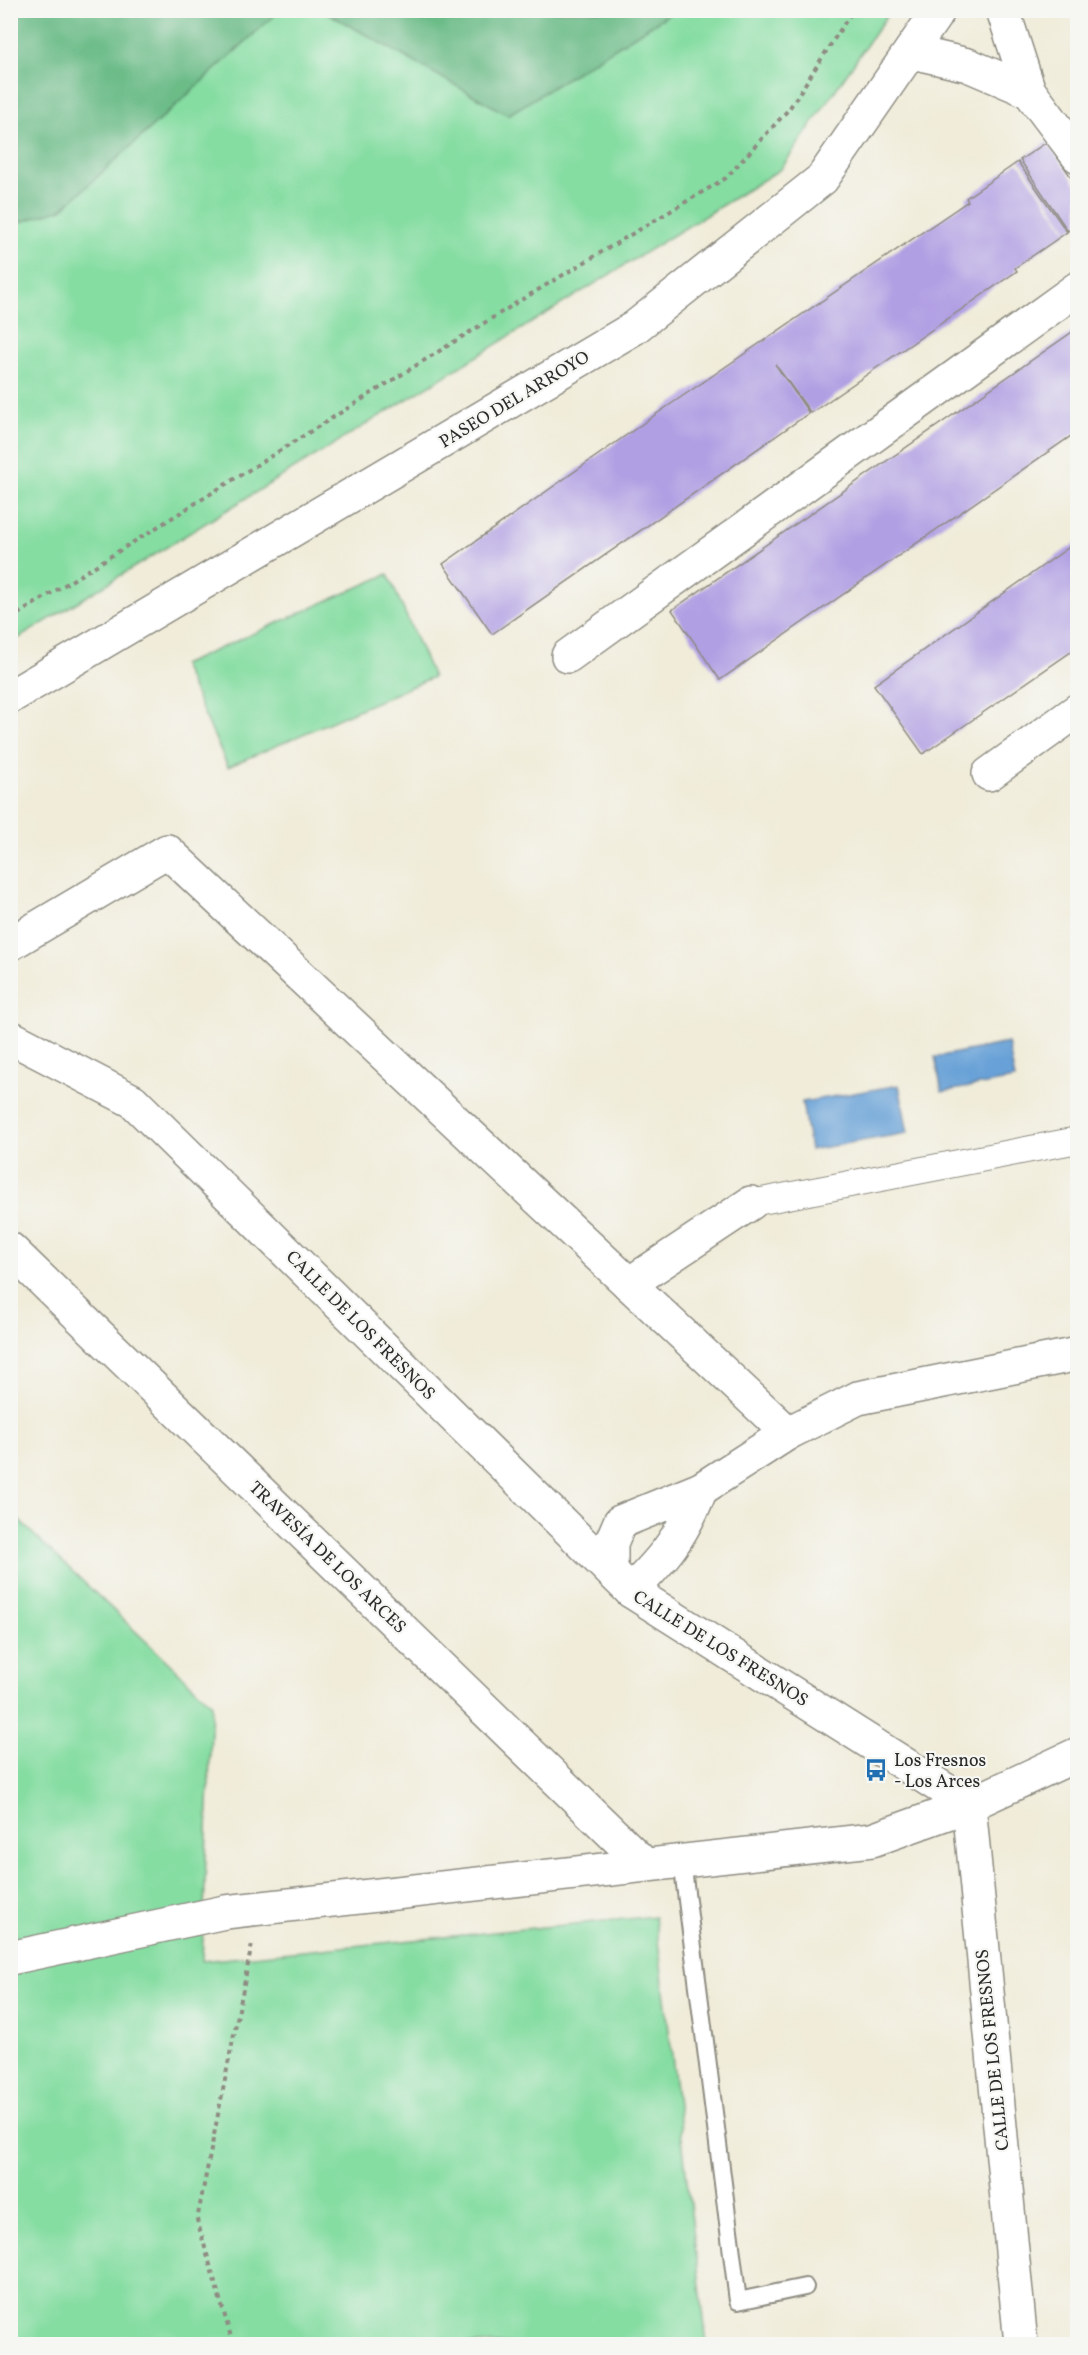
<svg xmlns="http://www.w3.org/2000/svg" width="1088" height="2355" viewBox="0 0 1088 2355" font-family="Vollkorn,serif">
<rect width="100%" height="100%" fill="#f6f6f2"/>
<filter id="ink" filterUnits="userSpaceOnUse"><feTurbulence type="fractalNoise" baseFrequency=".0167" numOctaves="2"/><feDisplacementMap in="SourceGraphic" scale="12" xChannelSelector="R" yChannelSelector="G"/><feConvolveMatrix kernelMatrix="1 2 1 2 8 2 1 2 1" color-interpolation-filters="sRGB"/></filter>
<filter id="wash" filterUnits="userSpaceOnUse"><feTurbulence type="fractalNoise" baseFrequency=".008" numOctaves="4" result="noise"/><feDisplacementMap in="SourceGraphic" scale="24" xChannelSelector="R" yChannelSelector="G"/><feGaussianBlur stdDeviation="1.35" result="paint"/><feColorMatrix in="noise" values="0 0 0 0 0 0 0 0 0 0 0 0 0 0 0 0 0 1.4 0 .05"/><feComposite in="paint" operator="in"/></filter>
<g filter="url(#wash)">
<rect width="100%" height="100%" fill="#f0ecd9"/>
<!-- green -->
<g fill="#85dda2" stroke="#588466" stroke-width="1.5">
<polygon points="279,11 324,11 508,115 674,11 890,11 781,169 11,643 11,225 62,209"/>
<polygon points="388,574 433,677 228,767 182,665"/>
<polygon points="10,1512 212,1704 202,1961 655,1916 707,2344 11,2344"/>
</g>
<!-- forest -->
<g fill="#6cbc88" stroke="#4c745a" stroke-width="1.5">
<polygon points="11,10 279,10 279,11 62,209 11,225"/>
<polygon points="324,11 674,11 508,115"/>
</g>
<!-- water -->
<g fill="#68a1d7" stroke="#4a6681" stroke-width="1.5">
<polygon points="1008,1043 1015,1079 942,1092 935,1057"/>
<polygon points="899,1085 908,1133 810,1150 802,1102"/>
</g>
<g id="blocks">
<!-- building -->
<g fill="#b09fe3">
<polygon points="1047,142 1078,187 1078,224 1068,231 1020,160"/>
<polygon points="1018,162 1067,232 1015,268 1017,271 811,413 775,364 809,413 492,634 443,564 655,415 968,201 966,198"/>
<polygon points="1078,328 1078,431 720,680 672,610"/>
<polygon points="1078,541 1078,647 923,754 874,685"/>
</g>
</g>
</g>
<g filter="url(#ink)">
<use href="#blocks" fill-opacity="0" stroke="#8e8c82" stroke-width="1.5"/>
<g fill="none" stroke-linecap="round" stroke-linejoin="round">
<!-- service casing -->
<g stroke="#8e8c82" stroke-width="20">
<polyline id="service" points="682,1861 738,2301 805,2287"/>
</g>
<!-- pedestrian casing -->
<g stroke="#8e8c82" stroke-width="28">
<polyline id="pedestrian" points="751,1203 1078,1140"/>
</g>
<!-- minor casing -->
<g stroke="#8e8c82" stroke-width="36">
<g id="minor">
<polyline points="1003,10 1029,91 1078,156"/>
<polyline points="912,52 968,65 1029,91"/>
<polyline points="568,656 1078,288"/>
<polyline points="10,697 634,328 822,179 939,10"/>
<polyline points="989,774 1078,710"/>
<polyline points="10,944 167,851 788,1433 701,1489 620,1522 611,1543 611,1571"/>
<polyline points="10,1037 133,1101 631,1591 969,1805"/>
<polyline points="10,1249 645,1865"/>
<polyline points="629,1284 751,1203"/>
<polyline points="788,1433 858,1398 1078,1354"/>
<path d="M631,1591c35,-35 51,-55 70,-102"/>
<polyline points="969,1805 1021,2344"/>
<polyline points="10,1958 225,1912 872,1840 969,1805 1078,1754"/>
</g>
</g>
<!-- path -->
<g stroke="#8e8c82" stroke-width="4" stroke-dasharray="4.5 4.5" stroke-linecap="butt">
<polyline points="10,619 521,300 726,178 789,109 853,10"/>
<polyline points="233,2344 197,2220 252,1944"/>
</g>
<!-- service -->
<use href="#service" stroke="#fff" stroke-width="16"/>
<!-- pedestrian -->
<use href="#pedestrian" stroke="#fff" stroke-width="26"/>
<!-- minor -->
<use href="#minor" stroke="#fff" stroke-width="33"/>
</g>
</g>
<!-- icons -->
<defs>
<g id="bus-bare" transform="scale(1.8)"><path d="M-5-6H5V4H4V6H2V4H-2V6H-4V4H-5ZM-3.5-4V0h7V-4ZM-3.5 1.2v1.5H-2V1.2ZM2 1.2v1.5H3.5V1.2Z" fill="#1f6fb2" stroke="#f6f6f2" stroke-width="2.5" paint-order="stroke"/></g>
</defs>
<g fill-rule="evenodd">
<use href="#bus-bare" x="876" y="1770"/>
</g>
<g text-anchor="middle" stroke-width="4.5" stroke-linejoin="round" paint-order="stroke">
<!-- street labels -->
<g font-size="18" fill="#2b2b2b" stroke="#f6f6f2">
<text transform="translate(514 399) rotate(-31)" y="6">PASEO DEL ARROYO</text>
<text transform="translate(361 1325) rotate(45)" y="6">CALLE DE LOS FRESNOS</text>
<text transform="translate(328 1557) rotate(44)" y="6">TRAVESÍA DE LOS ARCES</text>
<text transform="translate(721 1648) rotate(32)" y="6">CALLE DE LOS FRESNOS</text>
<text transform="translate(992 2050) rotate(-96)" y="6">CALLE DE LOS FRESNOS</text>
</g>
<!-- poi labels -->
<g font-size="18" fill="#2b2b2b" stroke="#f6f6f2" text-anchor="start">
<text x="894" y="1766">Los Fresnos<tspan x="894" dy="21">- Los Arces</tspan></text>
</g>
</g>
<!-- margin -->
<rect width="1088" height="2355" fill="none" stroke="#f6f6f2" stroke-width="36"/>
</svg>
